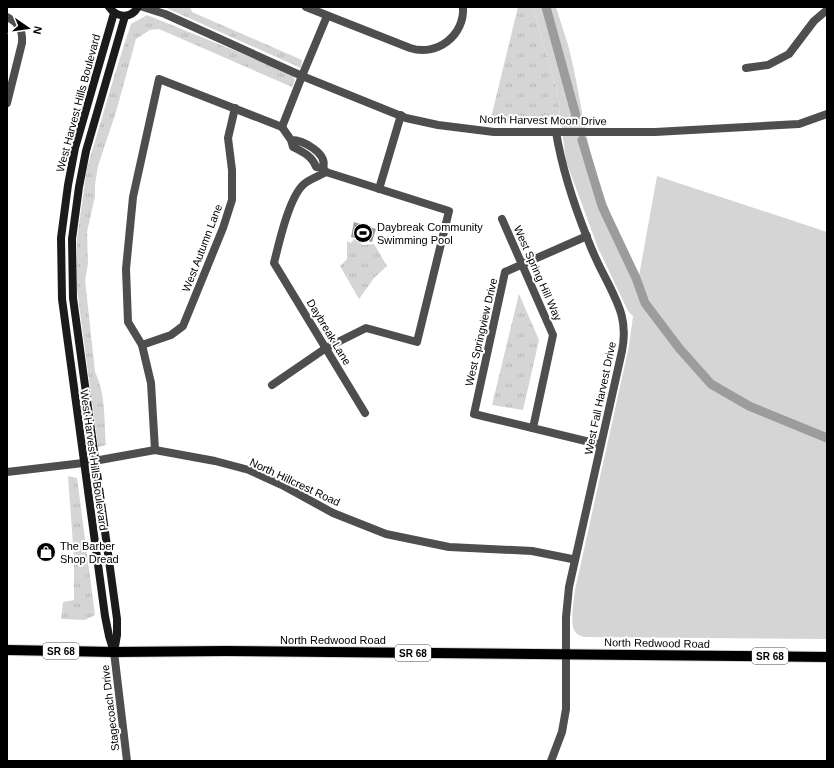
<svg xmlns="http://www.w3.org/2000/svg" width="834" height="768" viewBox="0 0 834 768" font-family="Arial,sans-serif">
<defs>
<pattern id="park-tufts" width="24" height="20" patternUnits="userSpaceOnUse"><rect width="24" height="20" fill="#d5d5d5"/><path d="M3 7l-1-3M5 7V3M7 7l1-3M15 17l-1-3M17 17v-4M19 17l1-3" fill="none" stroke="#b5b5b5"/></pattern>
</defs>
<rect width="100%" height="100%" fill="#fff"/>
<!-- green -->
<path fill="#d5d5d5" d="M533,7h23c4,13 8,25 12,38 9,33 13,67 21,101 11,45 28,89 50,130l18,-100 170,56v407l-243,-2c-4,-1 -8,-3 -10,-7 -4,-8 0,-30 1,-40l54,-244 4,-30 -5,-5 -30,-63 -32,-87 -9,-69z"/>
<!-- park -->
<g fill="url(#park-tufts)">
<polygon points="164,7 190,7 192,12 302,60 301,68"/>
<polygon points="518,7 533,7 557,92 561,122 526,123 490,122"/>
<path d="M147,15l145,59 3,6 -3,7 -133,-58 -9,1 -14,9 -20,73 -18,54 -3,19v11l-8,36 1,32 -3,16 10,92c11,22 9,49 11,73l-8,2 -21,-158v-50l10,-71 30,-101 14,-43z"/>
<polygon points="354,239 363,245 374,244 387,266 374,278 359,299 340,266 347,259 347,241 351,243"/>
<polygon points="519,294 539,340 523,410 492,405"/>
<polygon points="68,476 77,478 95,615 85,620 61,619 63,602 74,600 74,558"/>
</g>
<!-- water -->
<polygon fill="#9c9c9c" points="354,222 376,229 372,242 351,237"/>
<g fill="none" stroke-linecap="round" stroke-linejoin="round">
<!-- canal -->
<g stroke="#9c9c9c" stroke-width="9">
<polyline points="546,7 576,116"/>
<polyline points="582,140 602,206 636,278 645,303 679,348 711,384 749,406 827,438"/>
</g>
<!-- primary casing -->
<g stroke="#dbdbdb" stroke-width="12">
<polyline id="primary" points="7,650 114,652 226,651 827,657"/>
</g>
<!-- street -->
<g stroke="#4e4e4e" stroke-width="8">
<polyline points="143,7 165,14 302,76 406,118 438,125 494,132 655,132 799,124 827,114"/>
<path d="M306,7l104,41c27,9 55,-13 53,-41"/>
<path d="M7,17c12,6 16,13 15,26l-15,60"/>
<polyline points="746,68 768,65 789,54 814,21 827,10"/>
<polyline points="282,127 302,76 327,16"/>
<path d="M282,127l9,13 2,7c10,5 19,9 23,20l7,1c5,-15 -20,-28 -32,-28"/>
<path d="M326,172c-7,4 -16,7 -22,12 -15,13 -25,59 -30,79l91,150"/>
<polyline points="379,189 401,115"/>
<polyline points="502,219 553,335 533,428"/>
<polyline points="587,236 505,272 474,414 598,444"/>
<polyline points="142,345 171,335 183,326 223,228 232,200 232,170 228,138 235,108"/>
<polyline points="272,385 326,348 366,328 417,342 449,211 326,172 323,168"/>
<polyline points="155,450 151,383 142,345 128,322 126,269 133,197 159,79 282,127"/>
<polyline points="7,472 83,463 155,450 215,461 249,470 282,485 333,513 386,534 449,547 532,551 572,559"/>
<polyline points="114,652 127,761"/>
<path d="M551,761l11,-29 4,-23v-92l3,-30 53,-236c6,-30 -3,-46 -16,-72 -7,-13 -13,-26 -18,-39 -14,-35 -26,-71 -32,-108"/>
</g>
<!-- secondary -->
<g stroke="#1b1b1b" stroke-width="8">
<path d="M109,7c8,11 22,12 29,0"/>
<polyline points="114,13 75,148 68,185 61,238 62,299 105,616 109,636 114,652"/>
<polyline points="114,652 117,635 117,619 73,298 72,239 79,187 86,151 125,16"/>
</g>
<!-- primary -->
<use href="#primary" stroke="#000" stroke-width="10"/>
</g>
<!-- icons -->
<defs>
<g id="stadium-disc" transform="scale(1)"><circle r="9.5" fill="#000" stroke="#fff"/><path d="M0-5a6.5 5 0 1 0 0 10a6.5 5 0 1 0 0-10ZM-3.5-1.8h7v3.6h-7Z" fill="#fff"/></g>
<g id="shop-disc" transform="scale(1)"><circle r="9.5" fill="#000" stroke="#fff"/><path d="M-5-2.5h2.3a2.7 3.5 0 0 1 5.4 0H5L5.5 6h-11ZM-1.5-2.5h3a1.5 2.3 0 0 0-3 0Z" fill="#fff"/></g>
</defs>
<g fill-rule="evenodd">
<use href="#stadium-disc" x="363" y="233"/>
<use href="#shop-disc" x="46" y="552"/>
</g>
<g text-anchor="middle" stroke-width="4" stroke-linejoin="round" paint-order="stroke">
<!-- shield labels -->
<g fill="#fff" stroke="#4c4c4c" stroke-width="1">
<rect x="43" y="643" width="36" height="16" rx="3"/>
<rect x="395" y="645" width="36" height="16" rx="3"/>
<rect x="752" y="648" width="36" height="16" rx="3"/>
</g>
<g font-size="10" font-weight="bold" fill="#000">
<text x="61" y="655">SR 68</text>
<text x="413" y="657">SR 68</text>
<text x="770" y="660">SR 68</text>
</g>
<!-- street labels -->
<g font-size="11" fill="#000" stroke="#fff">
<text transform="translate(78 103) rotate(-75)" y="4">West Harvest Hills Boulevard</text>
<text transform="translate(543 120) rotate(1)" y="4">North Harvest Moon Drive</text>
<text transform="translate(202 248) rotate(-69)" y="4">West Autumn Lane</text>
<text transform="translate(538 273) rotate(66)" y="4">West Spring Hill Way</text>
<text transform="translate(329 332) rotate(59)" y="4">Daybreak Lane</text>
<text transform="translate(481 332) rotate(-77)" y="4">West Springview Drive</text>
<text transform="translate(600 398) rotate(-78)" y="4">West Fall Harvest Drive</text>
<text transform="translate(94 460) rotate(82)" y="4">West Harvest Hills Boulevard</text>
<text transform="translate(295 482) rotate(25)" y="4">North Hillcrest Road</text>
<text x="333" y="644">North Redwood Road</text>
<text transform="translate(657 643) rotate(1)" y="4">North Redwood Road</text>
<text transform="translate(110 708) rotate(-97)" y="4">Stagecoach Drive</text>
</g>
<!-- poi labels -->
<g font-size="11" fill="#000" stroke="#fff" text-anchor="start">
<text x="377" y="231">Daybreak Community<tspan x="377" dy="13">Swimming Pool</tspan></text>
<text x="60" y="550">The Barber<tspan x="60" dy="13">Shop Dread</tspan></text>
</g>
</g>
<!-- border -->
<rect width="834" height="768" fill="none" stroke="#000000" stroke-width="16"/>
<!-- north arrow -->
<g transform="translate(28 28) rotate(103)" stroke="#ffffff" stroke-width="3" paint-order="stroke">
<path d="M0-3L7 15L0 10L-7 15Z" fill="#000000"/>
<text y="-6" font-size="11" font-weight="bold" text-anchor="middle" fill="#000000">N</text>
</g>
</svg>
